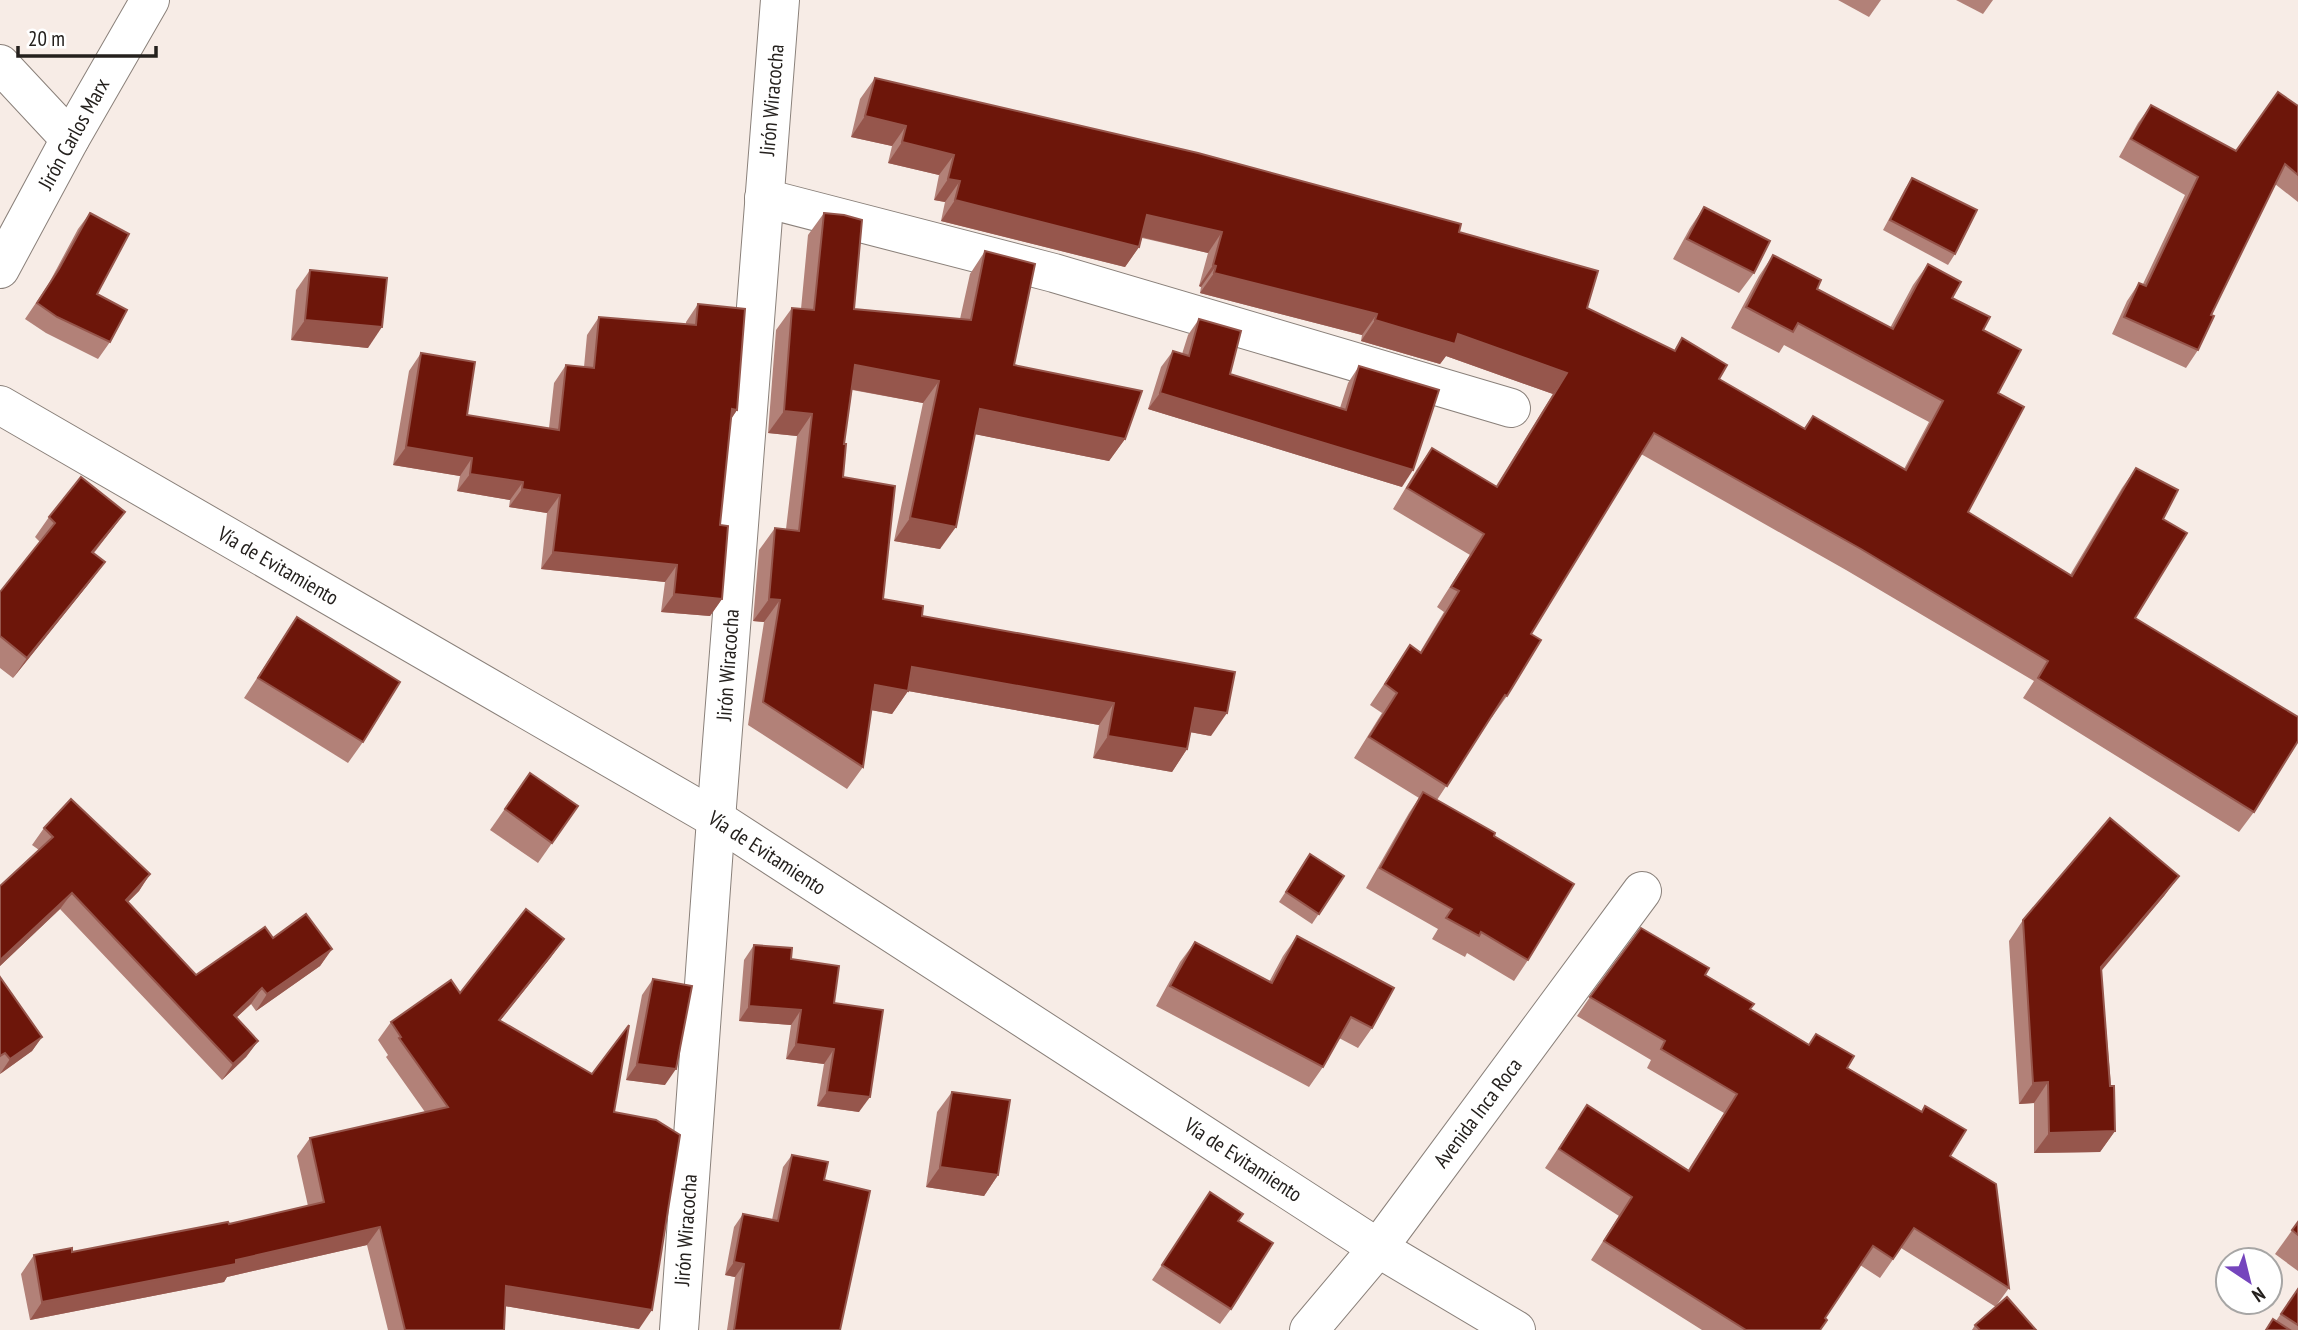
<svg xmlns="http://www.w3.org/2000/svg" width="2298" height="1330" viewBox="0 0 2298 1330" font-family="'PT Sans Narrow',sans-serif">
<rect width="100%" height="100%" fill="#f7ece6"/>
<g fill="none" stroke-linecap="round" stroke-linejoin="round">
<!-- minor casing -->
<g stroke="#8a807a" stroke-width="40">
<g id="minor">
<polyline points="0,64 70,139"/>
<polyline points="764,198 1054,273 1511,408"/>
<polyline points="0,269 70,139 150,0"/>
<polyline points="679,1330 716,819"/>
<polyline points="1309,1330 1378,1248 1642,891"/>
</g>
</g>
<!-- tertiary casing -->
<g stroke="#8a807a" stroke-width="40">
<polyline id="tertiary" points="716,819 780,0"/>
</g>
<!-- trunk casing -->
<g stroke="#8a807a" stroke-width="40">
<polyline id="trunk" points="0,405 716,819 1378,1248 1516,1330"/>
</g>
<!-- minor -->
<use href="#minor" stroke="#fff" stroke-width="38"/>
<!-- tertiary -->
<use href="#tertiary" stroke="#fff" stroke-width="38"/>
<!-- trunk -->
<use href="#trunk" stroke="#fff" stroke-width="38"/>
</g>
<!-- wall -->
<g fill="#b28178">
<polygon points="1838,0 1881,0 1869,17"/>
<polygon points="1956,0 1993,0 1983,14"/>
<polygon points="875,78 1459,232 1587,308 1674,351 1682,338 1719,379 1804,428 1813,416 1904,469 1929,422 1784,345 1779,353 1731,328 1759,276 1773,255 1817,289 1890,328 1913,285 1928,264 1952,298 1983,330 1998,393 1968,512 2070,575 2122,488 2136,468 2163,519 2135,618 2254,812 2239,832 2023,698 2034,681 1846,570 1641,454 1531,634 1507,696 1492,717 1492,716 1437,800 1494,836 1528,960 1514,981 1467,953 1465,957 1432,939 1438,929 1366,888 1409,813 1419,798 1354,758 1382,713 1370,705 1410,645 1420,652 1444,612 1437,607 1470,555 1393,509 1417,469 1432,448 1496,486 1553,394 1446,356 1440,364 1361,341 1362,335 1200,293 1201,287 1199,286 1208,253 1142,238 1139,247 1125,267 941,221 945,202 934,200 939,175 888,163 892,146 851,137 860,99"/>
<polygon points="2151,105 2236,151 2298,106 2298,202 2275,184 2211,315 2198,350 2186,368 2112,334 2127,301 2139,283 2143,284 2185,195 2119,157 2138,123"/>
<polygon points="1912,178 1955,254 1948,265 1883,230 1905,189"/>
<polygon points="1704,207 1754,273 1739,293 1673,259 1690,228"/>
<polygon points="90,213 97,294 110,342 98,359 46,333 25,319 48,285 78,229"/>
<polygon points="824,213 854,309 960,319 970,274 985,251 1014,365 1125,439 1109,461 975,434 940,549 894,541 923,403 852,390 844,444 843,477 883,599 1211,736 1190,732 1187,749 1172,772 1093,758 1099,725 908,691 892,714 871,710 863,767 847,789 748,725 764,622 753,621 759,550 775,528 786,529 797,436 768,433 776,330 792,308 801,309 808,235"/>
<polygon points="310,270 368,348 291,340 296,290"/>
<polygon points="698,304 737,410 731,419 720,525 722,599 710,616 661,612 665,582 541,569 547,513 509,507 510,500 457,491 460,476 393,465 409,371 421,353 467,415 549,428 554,383 566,365 584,367 587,335 599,317 686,324 686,322"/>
<polygon points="1199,319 1230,374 1340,408 1348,383 1359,366 1402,487 1148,409 1161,367 1173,351 1182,354 1188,335"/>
<polygon points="125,512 110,532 94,553 90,582 13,678 0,668 0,592 40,542 35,537 49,517"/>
<polygon points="297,617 363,742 348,763 244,698"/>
<polygon points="530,773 578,806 538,863 490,830"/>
<polygon points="44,828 150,874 139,891 128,902 196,975 273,938 332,949 320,966 256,1011 251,1004 236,1018 258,1041 246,1057 222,1080 60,909 0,966 0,886 39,850 32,845"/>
<polygon points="1310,854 1344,876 1312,924 1279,902"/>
<polygon points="2179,876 2164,896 2101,970 2115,1131 2100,1152 2034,1153 2034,1103 2019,1104 2009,941 2023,920"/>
<polygon points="1297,936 1372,1028 1358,1048 1339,1038 1323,1067 1309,1087 1156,1006 1180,962 1195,942 1269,982 1283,956"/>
<polygon points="754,945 791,959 834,1003 859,1112 817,1106 824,1064 786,1059 791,1025 739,1021 744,960"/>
<polygon points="551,957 500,1021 614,1112 639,1329 505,1306 504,1330 388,1330 367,1245 227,1277 224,1282 30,1320 21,1274 34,1255 72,1252 229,1224 308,1206 297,1156 310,1138 425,1112 386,1057 388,1055 378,1040 391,1022 460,993"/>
<polygon points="1705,975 1750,1009 1921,1112 1925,1106 1950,1156 2009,1288 1996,1306 2036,1330 1972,1330 1975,1325 1996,1307 1901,1248 1880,1278 1860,1265 1825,1318 1820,1330 1702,1330 1591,1260 1619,1216 1545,1168 1587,1105 1688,1170 1724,1113 1647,1068 1651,1060 1577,1016 1590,997"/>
<polygon points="0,977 42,1037 32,1051 0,1074"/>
<polygon points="653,979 665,1085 626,1080 642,995"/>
<polygon points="952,1092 998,1175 984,1196 926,1187 937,1112"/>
<polygon points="792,1155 824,1180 840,1330 727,1330 735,1277 725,1275 734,1227 743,1214 772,1220 783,1167"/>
<polygon points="1200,1207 1238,1221 1231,1309 1220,1324 1152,1280"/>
<polygon points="2298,1222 2298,1271 2275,1254"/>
<polygon points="2298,1288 2298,1330 2266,1330 2276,1321"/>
</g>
<!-- shaded-wall -->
<g fill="#96564c">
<polygon points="865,116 906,126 892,146 851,137"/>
<polygon points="902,142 954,155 939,175 888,163"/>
<polygon points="948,179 960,181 945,202 934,200"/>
<polygon points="955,200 1139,247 1125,267 941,221"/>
<polygon points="1147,215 1222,232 1208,253 1133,235"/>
<polygon points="1213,265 1216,266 1201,287 1199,286"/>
<polygon points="1214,273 1377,314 1362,335 1200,293"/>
<polygon points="305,320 382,327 368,348 291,340"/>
<polygon points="1375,320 1458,334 1567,373 1553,394 1446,356 1440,364 1361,341"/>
<polygon points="855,365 939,381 923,403 839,387"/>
<polygon points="1160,393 1413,470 1402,487 1148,409"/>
<polygon points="732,409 737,410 725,428"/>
<polygon points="980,409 1125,439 1109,461 964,432"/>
<polygon points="784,411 812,414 797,436 768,433"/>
<polygon points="406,447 472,458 460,476 393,465"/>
<polygon points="470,474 523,482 510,500 457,491"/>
<polygon points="522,489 560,495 547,513 509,507"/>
<polygon points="125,512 110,532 78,572 92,552"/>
<polygon points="910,518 956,527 940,549 894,541"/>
<polygon points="553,552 677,565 665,582 541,569"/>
<polygon points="105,562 90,582 13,678 27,658"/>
<polygon points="674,594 722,599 710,616 661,612"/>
<polygon points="769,599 780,600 764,622 753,621"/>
<polygon points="912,667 1114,703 1099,725 897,689"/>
<polygon points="875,685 908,691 892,714 860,708"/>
<polygon points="1195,708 1227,713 1211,736 1179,730"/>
<polygon points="1108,736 1187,749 1172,772 1093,758"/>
<polygon points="150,874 139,891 114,916 126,900"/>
<polygon points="2179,876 2164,896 2087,988 2101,967"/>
<polygon points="72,893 60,909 0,966 0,960"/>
<polygon points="564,939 551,957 486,1038 499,1020"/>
<polygon points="332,949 320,966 256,1011 267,994"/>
<polygon points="262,988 251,1004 222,1031 234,1015"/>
<polygon points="749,1006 801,1010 791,1025 739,1021"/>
<polygon points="42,1037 32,1051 0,1074 10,1059"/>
<polygon points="258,1041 246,1057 222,1080 233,1064"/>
<polygon points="796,1044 834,1049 824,1064 786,1059"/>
<polygon points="637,1064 676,1069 665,1085 626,1080"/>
<polygon points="2048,1082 2034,1103 2019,1104 2033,1083"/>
<polygon points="827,1092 870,1097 859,1112 817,1106"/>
<polygon points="2115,1131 2100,1152 2034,1153 2049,1133"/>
<polygon points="940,1167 998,1175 984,1196 926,1187"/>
<polygon points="380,1227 367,1245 227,1277 224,1282 30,1320 42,1302"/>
<polygon points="734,1262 744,1264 735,1277 725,1275"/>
<polygon points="506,1286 652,1310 639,1329 493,1304"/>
</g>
<!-- building -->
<g fill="#6d160a" stroke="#96564c" stroke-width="2">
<polygon points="875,78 1198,153 1461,224 1459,232 1598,271 1587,308 1675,351 1682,338 1727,365 1719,379 1805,429 1813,416 1906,470 1943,401 1798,323 1793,332 1746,307 1773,255 1821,280 1817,289 1893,329 1928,264 1961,282 1952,298 1990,317 1983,330 2021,350 1998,393 2024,407 1968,512 2072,576 2136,468 2178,490 2163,519 2187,533 2135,618 2298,717 2298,741 2254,812 2038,678 2048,661 1861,549 1654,433 1531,634 1541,640 1507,696 1505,695 1447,786 1369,737 1397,693 1385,684 1410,645 1421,653 1459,591 1451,587 1484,534 1407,488 1432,448 1497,487 1567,373 1458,334 1455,344 1375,320 1377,314 1214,273 1216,266 1213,265 1222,232 1147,215 1139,247 955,200 960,181 948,179 954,155 902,142 906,126 865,116"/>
<polygon points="2278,92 2298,106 2298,175 2285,164 2211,315 2214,316 2198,350 2124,317 2139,283 2146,286 2198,177 2131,139 2151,105 2236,151"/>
<polygon points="1912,178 1977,210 1955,254 1890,220"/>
<polygon points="1704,207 1770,241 1754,273 1687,239"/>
<polygon points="90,213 129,234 97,294 127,310 110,342 57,317 37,303 59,269"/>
<polygon points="824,213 844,215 862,220 854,309 971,320 985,251 1035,264 1014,365 1142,391 1125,439 980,409 956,527 910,518 939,381 855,365 844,444 846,444 843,477 895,486 883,599 923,606 922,616 1235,672 1227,713 1195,708 1187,749 1108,736 1114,703 912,667 908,691 875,685 863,767 763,702 780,600 769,599 775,528 799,531 812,414 784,411 792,308 814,310"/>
<polygon points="310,270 387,278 382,327 305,320"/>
<polygon points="698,304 745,309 737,410 732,409 720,525 728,526 722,599 674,594 677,565 553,552 560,495 522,489 523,482 470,474 472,458 406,447 421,353 475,362 467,415 559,430 566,365 594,368 599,317 696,325"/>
<polygon points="1199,319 1241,331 1230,374 1346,410 1359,366 1439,390 1413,470 1160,393 1173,351 1189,356"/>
<polygon points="81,477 125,512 92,552 105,562 27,658 0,636 0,592 55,523 49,517"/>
<polygon points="297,617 400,682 363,742 258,678"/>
<polygon points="530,773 578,806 552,843 505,809"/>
<polygon points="1423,792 1495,833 1494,836 1574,884 1528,960 1481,932 1479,936 1446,918 1452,909 1380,868"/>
<polygon points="71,799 150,874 126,900 196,975 265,927 273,938 306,914 332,949 267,994 262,988 234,1015 258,1041 233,1064 72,893 0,960 0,886 53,837 44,828"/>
<polygon points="2110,818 2179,876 2101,967 2110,1086 2114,1086 2115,1131 2049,1133 2048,1082 2033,1083 2023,920"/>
<polygon points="1310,854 1344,876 1319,914 1286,892"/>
<polygon points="526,909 564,939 499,1020 592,1074 629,1025 614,1112 656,1120 680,1135 652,1310 506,1286 504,1330 405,1330 380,1227 236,1260 236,1264 42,1302 34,1255 72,1248 72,1252 228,1222 229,1224 324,1202 310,1138 448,1107 399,1038 401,1037 391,1022 451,980 460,993"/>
<polygon points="1641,928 1709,968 1705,975 1754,1004 1750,1009 1809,1045 1816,1034 1854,1056 1847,1068 1922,1112 1925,1106 1966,1130 1950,1156 1996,1184 2009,1288 1914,1228 1893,1259 1873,1246 1825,1318 1827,1320 1820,1330 1746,1330 1604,1241 1632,1197 1559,1149 1587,1105 1689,1171 1737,1094 1661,1049 1665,1041 1590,997"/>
<polygon points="1297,936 1394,988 1372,1028 1351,1017 1323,1067 1170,986 1195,942 1272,983"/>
<polygon points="754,945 792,948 791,959 839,966 834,1003 883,1010 870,1097 827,1092 834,1049 796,1044 801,1010 749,1006"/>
<polygon points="0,977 42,1037 10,1059 5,1053 0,1056"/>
<polygon points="653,979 692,986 676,1069 637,1064"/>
<polygon points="952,1092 1010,1100 998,1175 940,1167"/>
<polygon points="792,1155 828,1162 824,1180 870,1191 840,1330 734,1330 744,1264 734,1262 743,1214 778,1221"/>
<polygon points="1210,1192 1243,1214 1238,1221 1273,1243 1231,1309 1162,1265"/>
<polygon points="2298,1222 2298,1235 2292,1230"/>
<polygon points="2298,1289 2298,1325 2281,1314"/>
<polygon points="2007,1297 2036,1330 1980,1330 1975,1325"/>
<polygon points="2273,1319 2290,1330 2266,1330"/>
</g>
<g text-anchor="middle" stroke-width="7" stroke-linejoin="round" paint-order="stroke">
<!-- street labels -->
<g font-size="21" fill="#24201d" stroke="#fff">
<text transform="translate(772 100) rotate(-85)" y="7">Jirón Wiracocha</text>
<text transform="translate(74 134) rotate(-61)" y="7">Jirón Carlos Marx</text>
<text transform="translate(278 566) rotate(30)" y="7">Vía de Evitamiento</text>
<text transform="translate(728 665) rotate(-86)" y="7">Jirón Wiracocha</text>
<text transform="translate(767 853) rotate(33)" y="7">Vía de Evitamiento</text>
<text transform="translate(1478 1113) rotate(-53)" y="7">Avenida Inca Roca</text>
<text transform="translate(1243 1160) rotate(33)" y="7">Vía de Evitamiento</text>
<text transform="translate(686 1230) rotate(-86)" y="7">Jirón Wiracocha</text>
</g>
</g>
<!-- north arrow -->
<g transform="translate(2249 1281) rotate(145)"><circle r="33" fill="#ffffff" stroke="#a7a6a5" stroke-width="2"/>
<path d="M0-5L12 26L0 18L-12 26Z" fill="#7545bd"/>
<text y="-10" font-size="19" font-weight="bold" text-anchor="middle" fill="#24201d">N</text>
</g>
<!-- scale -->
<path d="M18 46v10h138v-10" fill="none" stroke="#24201d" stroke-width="3.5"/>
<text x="28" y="46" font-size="21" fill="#24201d" stroke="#ffffff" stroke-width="5" paint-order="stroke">20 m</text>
</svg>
